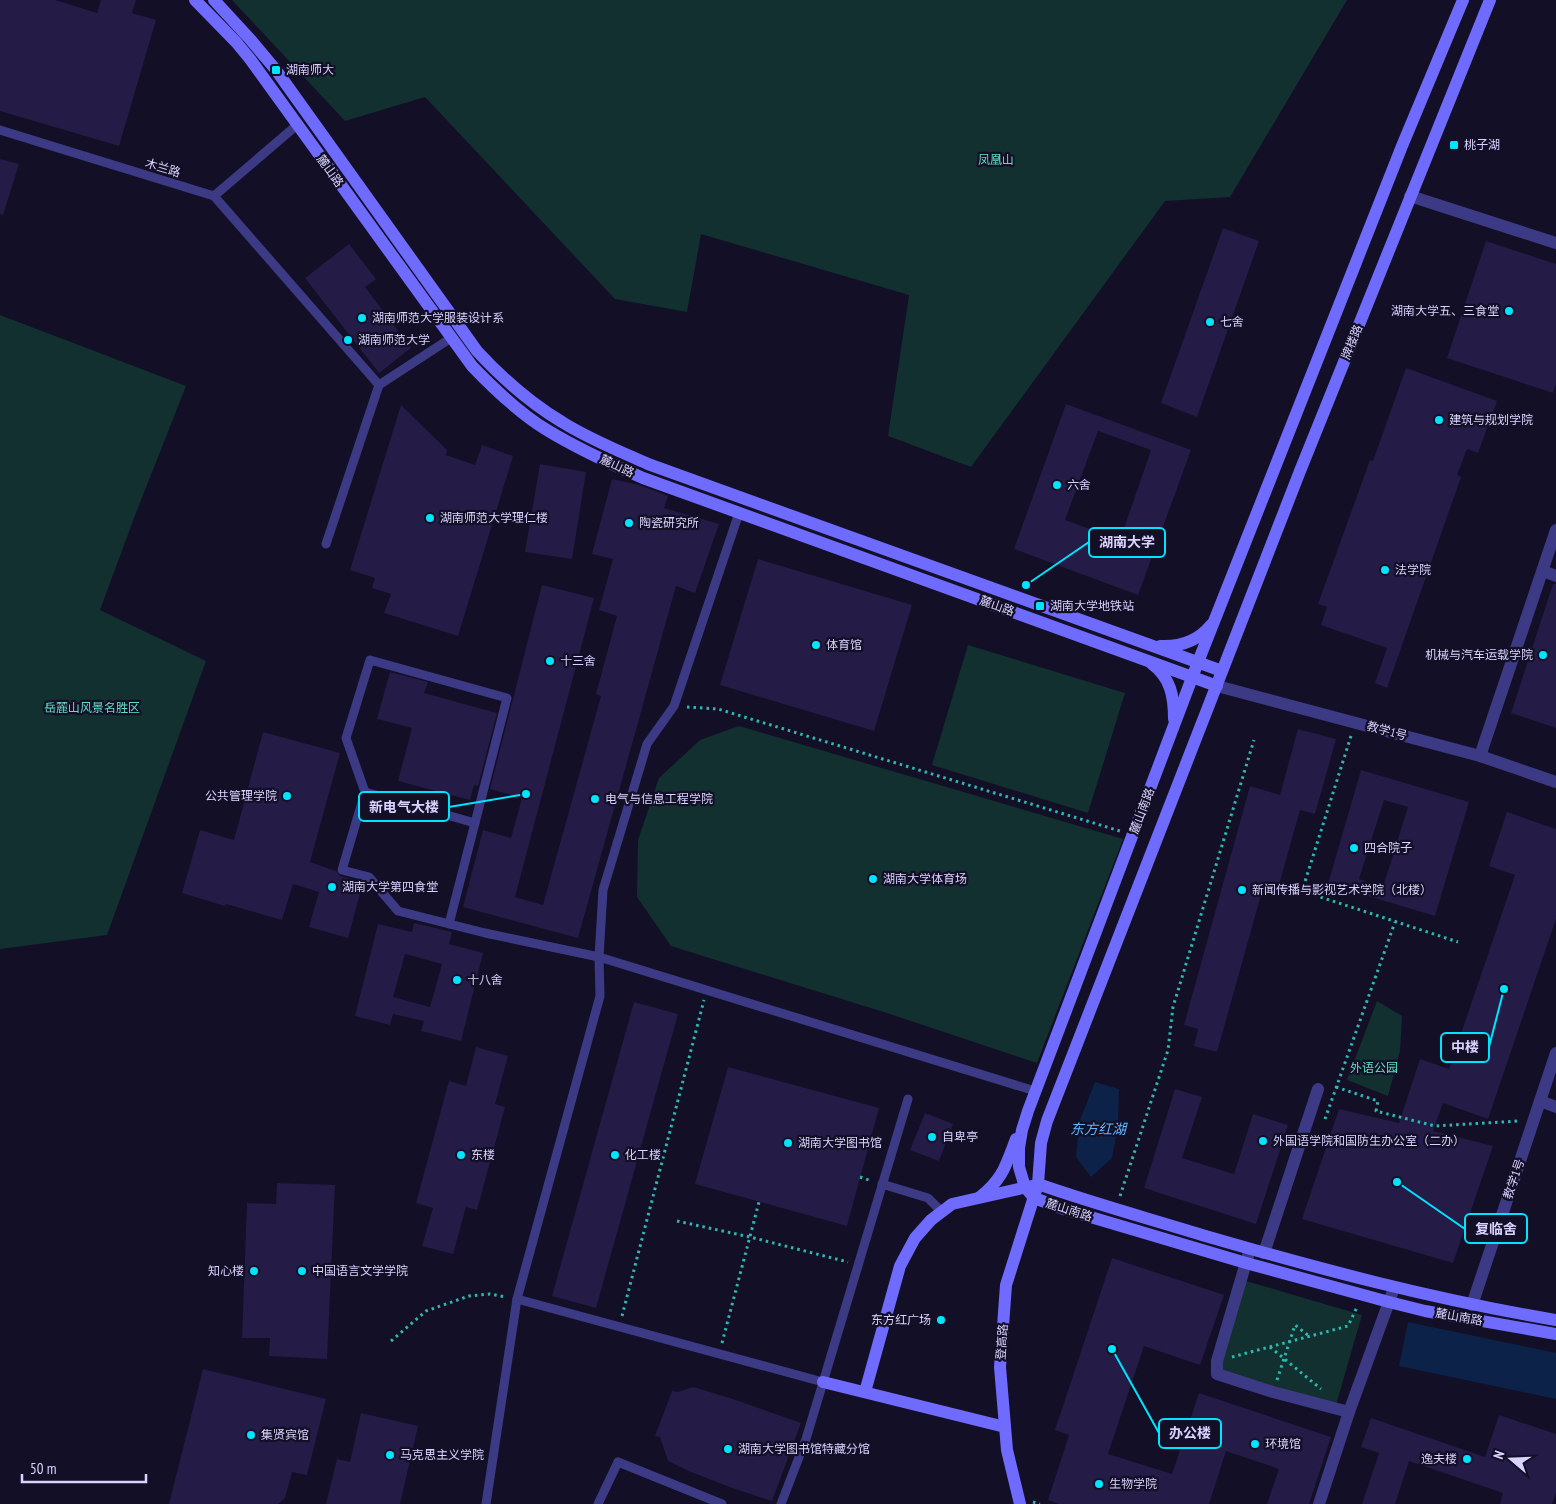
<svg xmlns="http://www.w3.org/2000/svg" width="1556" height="1504" viewBox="0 0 1556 1504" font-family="'PT Sans Narrow','Noto Sans SC',sans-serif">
<rect width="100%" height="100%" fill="#130f26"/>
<!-- green -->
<g fill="#12302f">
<polygon points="232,0 1347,0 1230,197 1165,201 971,467 888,436 909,295 701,234 687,312 615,299 425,97 345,121"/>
<polygon points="0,315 186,386 134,518 100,610 206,661 107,935 0,949"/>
<polygon points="968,645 1125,693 1088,813 932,765"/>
<polygon points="739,726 1123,839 1037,1063 890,1014 671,946 637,897 638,840 659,778 700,740"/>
<polygon points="1377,1001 1402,1016 1400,1051 1388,1096 1347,1080"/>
<polygon points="1246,1281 1362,1315 1336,1405 1219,1370"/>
</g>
<!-- water -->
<g fill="#0c2248">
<polygon points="1095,1082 1119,1089 1118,1125 1112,1158 1091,1177 1076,1157 1080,1120"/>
<polygon points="1408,1322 1556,1353 1556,1399 1399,1366"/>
</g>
<!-- building -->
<g fill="#241b47" fill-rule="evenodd">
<polygon points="0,0 55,0 97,13 101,0 136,0 132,13 156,20 119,146 0,111"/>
<polygon points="0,159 19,164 3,215 0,214"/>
<polygon points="1223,228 1259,241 1197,417 1161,403"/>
<polygon points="1486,241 1556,264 1556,384 1553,393 1447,358"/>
<polygon points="349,244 376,279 365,287 411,348 379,373 305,278"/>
<polygon points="1406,368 1497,401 1478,453 1467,449 1457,475 1461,477 1387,688 1375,683 1387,648 1321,625 1327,607 1318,604 1370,460 1373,461"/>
<path d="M1066,404l125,46 -53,145 -124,-46zM1098,431l53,19 -31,90 -55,-20z"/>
<polygon points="401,405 447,450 446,455 475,465 482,445 513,456 458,636 384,613 391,594 372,588 375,578 350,570"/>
<polygon points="540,464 586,472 572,559 525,552"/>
<polygon points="612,479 639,485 668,496 664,508 719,524 695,593 676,586 578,938 463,907 483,830 511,838 522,798 490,789 542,585 594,598 515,897 543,905 601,696 596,694 617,616 599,610 613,559 592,554"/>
<polygon points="758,559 912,605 874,731 720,685"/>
<polygon points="1553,584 1556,584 1556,728 1511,713"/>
<polygon points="390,672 428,682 424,693 497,713 478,786 474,785 470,800 398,781 412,728 377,719"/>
<polygon points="1298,729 1336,739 1315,814 1300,810 1277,892 1263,888 1217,1052 1194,1046 1198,1029 1184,1025 1250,786 1280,795"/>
<polygon points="263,732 340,753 310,862 336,871 340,876 359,882 361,890 348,938 309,927 319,892 293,884 282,920 226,904 225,906 182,893 200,830 234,840"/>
<path d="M1361,770l108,32 -34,114 -107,-32zM1384,800l24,7 -25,80 -24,-8z"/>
<polygon points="1507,812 1556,829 1556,919 1488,1119 1443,1103 1433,1131 1493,1146 1453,1263 1302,1219 1339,1109 1399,1123 1420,1059 1449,1069 1515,875 1489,866"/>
<path d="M414,923l38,9 -3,12 34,9 -22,88 -40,-10 3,-10 -31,-7 -3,11 -35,-9 23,-92 34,8zM405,954l37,10 -12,43 -37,-10z"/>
<polygon points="634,1002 678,1014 596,1308 552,1296"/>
<polygon points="476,1047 508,1056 495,1104 505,1107 477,1210 466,1207 453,1254 422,1246 433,1208 416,1203 449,1081 466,1086"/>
<polygon points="728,1067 879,1108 847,1226 695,1184"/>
<polygon points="1175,1089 1202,1097 1182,1158 1234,1174 1253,1114 1288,1125 1256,1224 1144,1188"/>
<polygon points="925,1113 953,1124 939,1161 910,1150"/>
<polygon points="277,1183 335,1185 327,1359 269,1356 270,1338 242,1338 247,1203 276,1204"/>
<polygon points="1112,1258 1224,1295 1200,1365 1144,1346 1108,1454 1172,1474 1199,1393 1331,1437 1309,1504 1267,1504 1279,1469 1226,1451 1209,1504 1059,1504 1048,1500 1069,1435 1055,1430"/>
<polygon points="203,1369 326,1399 307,1475 292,1472 285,1498 278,1504 169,1504"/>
<polygon points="693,1387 730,1398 801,1423 772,1501 735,1489 691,1472 668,1461 660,1437 655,1436 672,1391 678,1392"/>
<polygon points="361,1413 418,1426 400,1504 326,1504 337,1459 350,1462"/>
<polygon points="1499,1415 1556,1434 1556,1492 1552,1504 1500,1504 1503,1493 1409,1461 1395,1504 1362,1504 1379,1453 1361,1447 1371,1418 1485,1457"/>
</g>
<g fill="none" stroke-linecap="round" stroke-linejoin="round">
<!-- path -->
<g stroke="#2fb8b0" stroke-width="3" stroke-dasharray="2.5 4" stroke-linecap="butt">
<polyline points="687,707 718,709 1120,831"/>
<polyline points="1351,736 1302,891 1458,942"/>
<polyline points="1336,1087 1378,1101 1376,1111 1435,1126 1519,1121"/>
<polyline points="1325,1119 1395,922"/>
<polyline points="860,1177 872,1181"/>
<polyline points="1120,1196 1168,1050 1173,1007 1254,740"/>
<polyline points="677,1221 750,1237 848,1262"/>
<polyline points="622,1316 704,1000"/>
<polyline points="391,1341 426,1311 469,1296 490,1294 506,1297"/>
<polyline points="722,1343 759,1202"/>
<polyline points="1270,1347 1321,1389"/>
<polyline points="1232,1357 1348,1326 1357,1307"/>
<polyline points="1277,1380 1295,1325 1309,1336"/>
<polyline points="1033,1502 1040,1504"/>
</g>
<!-- lane -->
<g stroke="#3d3a85" stroke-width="9">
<polyline points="0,130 214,196 297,125"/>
<polyline points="214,196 379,385 451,338"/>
<polyline points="326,544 379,385"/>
<polyline points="365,792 475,823 449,924"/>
<polyline points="475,823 507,698 370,660 346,738 365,792 342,870 369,877 398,911 485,933 599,957 1035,1091"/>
<polyline points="882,1184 928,1198 942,1212"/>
<polyline points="517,1299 823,1382"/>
<polyline points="486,1504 517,1299 600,996 599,957 603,890 647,744 674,706 739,513"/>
<polyline points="598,1504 618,1462 722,1504"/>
<polyline points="781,1504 806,1439 908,1099"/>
</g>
<!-- street -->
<g stroke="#3d3a85" stroke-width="12">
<polyline points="1410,196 1556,243"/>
<polyline points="1543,571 1556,576"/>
<polyline points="1217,686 1480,756 1556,782"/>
<polyline points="1480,756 1556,530"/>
<polyline points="1540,1101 1556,1107"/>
<polyline points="1250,1249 1217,1361 1217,1374 1273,1392 1349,1412"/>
<polyline points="1264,1253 1318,1089"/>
<polyline points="1472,1305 1556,1053"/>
<polyline points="1319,1504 1349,1412 1394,1288"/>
</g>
<!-- secondary -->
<g stroke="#6f6bff" stroke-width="12">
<path d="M195,0l41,42 14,17 222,307c23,24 47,47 75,64 31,19 64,34 96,48l574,208"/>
<path d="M214,0l35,38 27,32 201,281c25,27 53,52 85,71 27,17 57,29 86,42l574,207"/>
<polyline points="1463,0 1402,146 1198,662 1028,1111 1022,1130 1019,1148 1019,1167 1025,1187 1034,1198 1067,1210 1246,1263 1389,1302 1425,1311 1556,1334"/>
<path d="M1160,646c21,1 38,-5 51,-21"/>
<path d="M1152,664c19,14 22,33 22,55"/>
<path d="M1038,1184c54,19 109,34 164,51 117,34 234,65 354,85"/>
<path d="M980,1197c23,-18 26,-32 36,-58"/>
<polyline points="823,1382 1005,1427"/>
<polyline points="865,1392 900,1266 915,1238 931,1220 952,1204 1032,1186"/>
<polyline points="1020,1504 1007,1450 1000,1367 1006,1285 1038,1184 1041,1143 1047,1121 1300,471 1490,0"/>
</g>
</g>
<!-- markers -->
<g fill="#00e5ff" stroke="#130f26" stroke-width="2">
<rect x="271" y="65" width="10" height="10" rx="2.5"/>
<rect x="1449" y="140" width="10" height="10" rx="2.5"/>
<circle cx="1509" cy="311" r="5"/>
<circle cx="362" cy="318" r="5"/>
<circle cx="1210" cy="322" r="5"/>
<circle cx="348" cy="340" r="5"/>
<circle cx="1439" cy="420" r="5"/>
<circle cx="1057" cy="485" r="5"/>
<circle cx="430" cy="518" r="5"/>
<circle cx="629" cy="523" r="5"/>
<circle cx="1385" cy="570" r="5"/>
<rect x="1035" y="601" width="10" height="10" rx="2.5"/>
<circle cx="816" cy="645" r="5"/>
<circle cx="1543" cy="655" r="5"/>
<circle cx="550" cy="661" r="5"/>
<circle cx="287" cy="796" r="5"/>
<circle cx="595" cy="799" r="5"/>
<circle cx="1354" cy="848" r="5"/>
<circle cx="873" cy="879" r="5"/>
<circle cx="332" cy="887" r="5"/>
<circle cx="1242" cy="890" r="5"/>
<circle cx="457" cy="980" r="5"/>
<circle cx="932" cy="1137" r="5"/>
<circle cx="1263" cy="1141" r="5"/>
<circle cx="788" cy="1143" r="5"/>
<circle cx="461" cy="1155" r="5"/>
<circle cx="615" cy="1155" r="5"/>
<circle cx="254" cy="1271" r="5"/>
<circle cx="302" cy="1271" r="5"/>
<circle cx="941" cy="1320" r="5"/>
<circle cx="251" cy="1435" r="5"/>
<circle cx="1255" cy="1444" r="5"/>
<circle cx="728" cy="1449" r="5"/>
<circle cx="390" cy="1455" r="5"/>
<circle cx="1467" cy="1459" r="5"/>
<circle cx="1099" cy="1484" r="5"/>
</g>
<g text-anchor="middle" stroke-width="4.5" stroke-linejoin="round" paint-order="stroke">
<!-- poi labels -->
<g font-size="12" fill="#d9d4ff" stroke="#130f26" text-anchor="start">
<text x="286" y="74">湖南师大</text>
<text x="1464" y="149">桃子湖</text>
<text x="1499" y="315" text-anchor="end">湖南大学五、三食堂</text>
<text x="372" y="322">湖南师范大学服装设计系</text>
<text x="1220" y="326">七舍</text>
<text x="358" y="344">湖南师范大学</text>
<text x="1449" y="424">建筑与规划学院</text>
<text x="1067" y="489">六舍</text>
<text x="440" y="522">湖南师范大学理仁楼</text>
<text x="639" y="527">陶瓷研究所</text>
<text x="1395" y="574">法学院</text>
<text x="1050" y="610">湖南大学地铁站</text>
<text x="826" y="649">体育馆</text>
<text x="1533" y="659" text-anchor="end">机械与汽车运载学院</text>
<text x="560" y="665">十三舍</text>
<text x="277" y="800" text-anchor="end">公共管理学院</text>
<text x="605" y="803">电气与信息工程学院</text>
<text x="1364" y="852">四合院子</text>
<text x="883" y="883">湖南大学体育场</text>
<text x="342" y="891">湖南大学第四食堂</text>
<text x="1252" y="894">新闻传播与影视艺术学院（北楼）</text>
<text x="467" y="984">十八舍</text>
<text x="942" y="1141">自卑亭</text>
<text x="1273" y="1145">外国语学院和国防生办公室（二办）</text>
<text x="798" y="1147">湖南大学图书馆</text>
<text x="471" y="1159">东楼</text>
<text x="625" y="1159">化工楼</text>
<text x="244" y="1275" text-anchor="end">知心楼</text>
<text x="312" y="1275">中国语言文学学院</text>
<text x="931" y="1324" text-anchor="end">东方红广场</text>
<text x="261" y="1439">集贤宾馆</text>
<text x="1265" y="1448">环境馆</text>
<text x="738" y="1453">湖南大学图书馆特藏分馆</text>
<text x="400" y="1459">马克思主义学院</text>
<text x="1457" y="1463" text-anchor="end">逸夫楼</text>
<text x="1109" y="1488">生物学院</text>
</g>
<!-- park labels -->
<g font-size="12" fill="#5fe0c0" stroke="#130f26">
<text x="996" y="164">凤凰山</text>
<text x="92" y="712">岳麓山风景名胜区</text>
<text x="1374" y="1072">外语公园</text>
</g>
<!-- street labels -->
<g font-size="12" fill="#d9d4ff" stroke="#130f26">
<text transform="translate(163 168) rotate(17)" y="4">木兰路</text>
<text transform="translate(330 171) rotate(54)" y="4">麓山路</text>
<text transform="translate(1352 342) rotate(-68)" y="4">牌楼路</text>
<text transform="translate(617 466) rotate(25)" y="4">麓山路</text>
<text transform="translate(997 606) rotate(20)" y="4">麓山路</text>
<text transform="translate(1387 731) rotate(15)" y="4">教学1号</text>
<text transform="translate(1142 811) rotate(-69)" y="4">麓山南路</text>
<text transform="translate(1514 1179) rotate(-71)" y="4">教学1号</text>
<text transform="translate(1069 1210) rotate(18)" y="4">麓山南路</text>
<text transform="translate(1459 1317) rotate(10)" y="4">麓山南路</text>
<text transform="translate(1002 1342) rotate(-86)" y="4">登高路</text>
</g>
<!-- water labels -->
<g font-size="14" font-style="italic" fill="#62b6ff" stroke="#130f26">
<text x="1098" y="1134">东方红湖</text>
</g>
</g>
<!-- callouts -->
<path fill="none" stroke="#00e5ff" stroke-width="2" d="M1026 585L1089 542M526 794L449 807M1504 989L1489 1047M1397 1182L1465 1229M1112 1349L1159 1433"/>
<g fill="#00e5ff" stroke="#130f26" stroke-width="2">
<circle cx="1026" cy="585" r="5"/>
<circle cx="526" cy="794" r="5"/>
<circle cx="1504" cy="989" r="5"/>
<circle cx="1397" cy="1182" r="5"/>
<circle cx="1112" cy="1349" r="5"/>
</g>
<g fill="#130f26" stroke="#00e5ff" stroke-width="2">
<rect x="1089" y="528" width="76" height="29" rx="5"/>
<rect x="359" y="792" width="90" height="29" rx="5"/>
<rect x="1441" y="1033" width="48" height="29" rx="5"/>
<rect x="1465" y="1214" width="62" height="29" rx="5"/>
<rect x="1159" y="1419" width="62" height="29" rx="5"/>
</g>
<g font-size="14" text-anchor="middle" font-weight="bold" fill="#d9d4ff">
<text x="1127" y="547">湖南大学</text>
<text x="404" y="812">新电气大楼</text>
<text x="1465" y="1052">中楼</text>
<text x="1496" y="1234">复临舍</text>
<text x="1190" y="1438">办公楼</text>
</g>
<!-- north arrow -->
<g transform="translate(1511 1459) rotate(289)" stroke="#130f26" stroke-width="4" paint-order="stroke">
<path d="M0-4L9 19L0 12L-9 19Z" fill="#d9d4ff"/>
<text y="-8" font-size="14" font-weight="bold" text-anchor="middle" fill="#d9d4ff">N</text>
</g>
<!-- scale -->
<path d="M22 1474v8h124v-8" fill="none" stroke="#d9d4ff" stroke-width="2.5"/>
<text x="30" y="1474" font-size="15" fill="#d9d4ff" stroke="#130f26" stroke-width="4" paint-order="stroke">50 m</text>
</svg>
